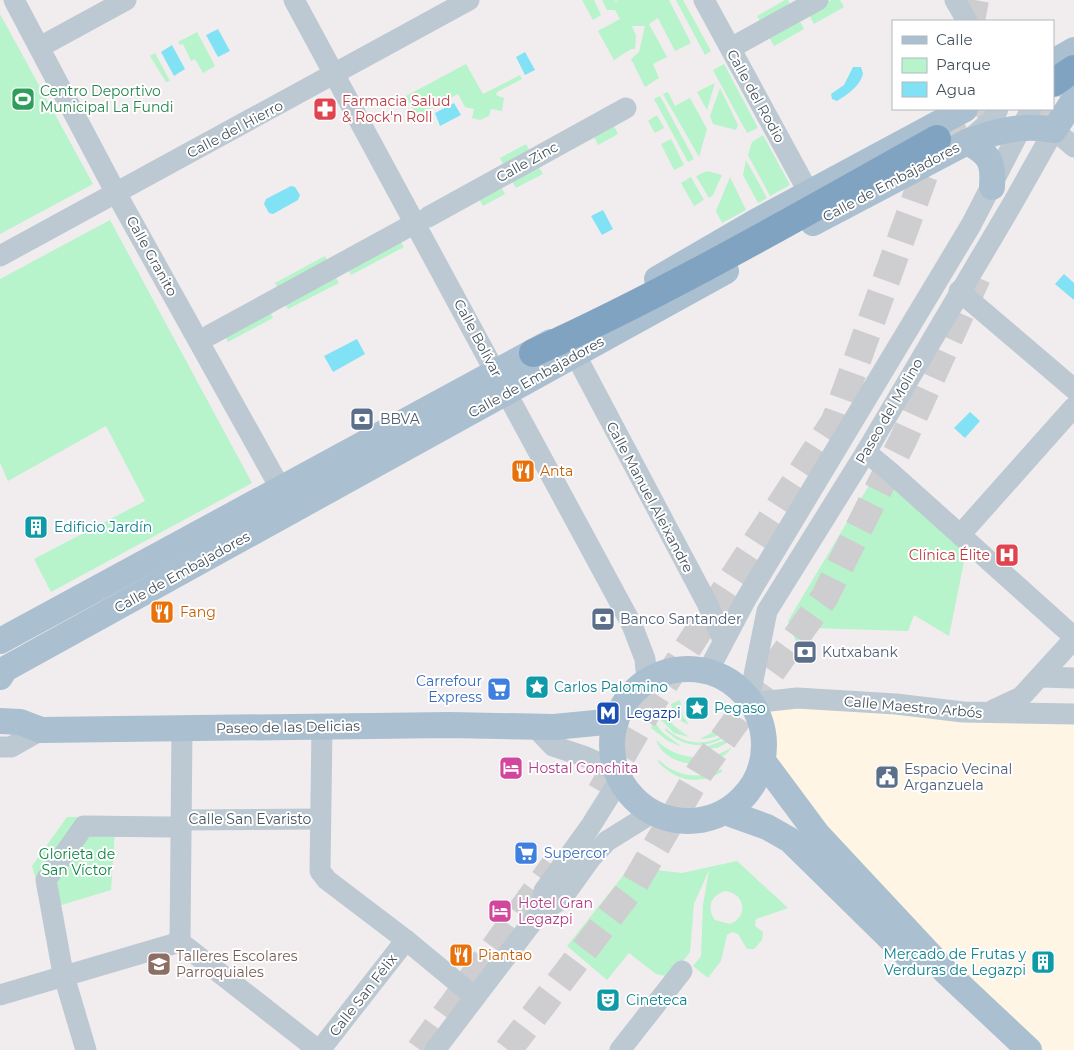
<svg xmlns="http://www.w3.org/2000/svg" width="1074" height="1050" viewBox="0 0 1074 1050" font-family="Montserrat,sans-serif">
<rect width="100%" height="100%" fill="#f1edee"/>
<!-- commercial -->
<polygon fill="#fef5e5" points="797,698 1074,714 1074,1050 1033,1050 946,972 765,749 764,734 756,710"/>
<!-- green -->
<g fill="#b7f3cb" fill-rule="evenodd">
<polygon points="582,0 594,0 601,15 593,20"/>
<polygon points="602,0 615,0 616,2 617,0 669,0 691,43 675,51 658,18 649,24 667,57 653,64 659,78 645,87 631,59 639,52 645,26 632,26 636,36 635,49 631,49 614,60 598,31 620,19 615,10 607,10"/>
<polygon points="676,0 683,0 711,51 705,55"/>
<polygon points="785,0 788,0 793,9 763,26 757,16"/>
<polygon points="831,0 840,0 844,7 814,24 808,13"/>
<polygon points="0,14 93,184 0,234"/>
<polygon points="798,18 804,29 774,46 768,35"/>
<polygon points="197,32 215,66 203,73 195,59 191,61 183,44 180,45 178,42"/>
<polygon points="155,53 170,81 166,82 150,56"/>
<polygon points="466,64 483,94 520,75 522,79 497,92 496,95 504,98 502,111 491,109 489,116 480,120 472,118 474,109 465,107 458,94 421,114 420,111 415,114 406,96"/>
<polygon points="724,64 758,128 747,133 713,70"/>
<polygon points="715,83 707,110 697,92"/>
<polygon points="720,88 738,125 736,130 713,124 710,116"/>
<polygon points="668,92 675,106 690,98 707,129 699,157 663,94"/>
<polygon points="660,96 694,159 688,162 654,99"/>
<polygon points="657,115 664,128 655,133 648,121"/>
<polygon points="613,124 618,134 598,145 593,135"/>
<polygon points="763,135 790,185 770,196 748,155 752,142"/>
<polygon points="671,139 684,165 674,170 661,144"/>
<polygon points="526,144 531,153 505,167 500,158"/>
<polygon points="746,160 767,198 758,203 743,175"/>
<polygon points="537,164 543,174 516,188 511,179"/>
<polygon points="707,171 722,175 713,195 709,198 696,176"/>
<polygon points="691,177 704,200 694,206 681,183"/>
<polygon points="730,177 746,210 722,223 716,211"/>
<polygon points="500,185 505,194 483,206 478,197"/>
<polygon points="110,220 252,483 51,592 34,559 145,501 106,426 8,481 0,463 0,279"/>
<polygon points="398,237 404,247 351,275 346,266"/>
<polygon points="325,256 330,266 280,293 275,283"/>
<polygon points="333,273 339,283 288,309 283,300"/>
<polygon points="268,308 273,318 228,342 223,332"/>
<polygon points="877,472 966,552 949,636 914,615 908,631 813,628 796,642 788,621"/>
<path d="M680,700l3,16 6,9c-10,-4 -16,-11 -18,-21z"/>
<polygon points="666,707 673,725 689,737 674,733 657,716"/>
<path d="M730,716l4,7c-9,11 -19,15 -34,16l17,-9z"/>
<polygon points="654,721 662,732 682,747 668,741 651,728"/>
<path d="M666,728c17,17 40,19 60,6v3c-23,12 -42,11 -61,-7z"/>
<polygon points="737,730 739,737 717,748 699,749 723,741"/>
<path d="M656,740c20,20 53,23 76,7 -16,25 -66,22 -76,-7z"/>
<path d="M659,760c17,17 42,20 63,9v3c-25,13 -44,10 -64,-10z"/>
<polygon points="116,816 111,890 45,910 32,866 67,817"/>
<path d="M737,861l51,47 -32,11 -1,7 8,6 -1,8 -8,9h-7l-9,-15 -6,-2 -5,3 -6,26 -13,17 -15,-12 8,-10 2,-51 6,-35 -15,34 -4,48 -19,25 -15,-3 -27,-21 -22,27 -40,-34 63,-79 52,6zM725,891c20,2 24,25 5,33l-15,-4c-9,-12 -4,-25 10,-29z"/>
</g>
<!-- water -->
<g fill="#80e2f4">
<polygon points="218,29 230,51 218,57 206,35"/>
<polygon points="172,45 185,69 174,76 161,52"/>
<polygon points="525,52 535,70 525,75 516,57"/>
<path d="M853,67h8l2,7c-3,12 -16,21 -26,27l-5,-2 -1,-5 13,-9z"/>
<polygon points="454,103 461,115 440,126 435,113"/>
<polygon points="291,186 295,187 300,195 298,200 273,214 269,213 264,204 266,199"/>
<polygon points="603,210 613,229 602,235 591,216"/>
<polygon points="1064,274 1074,283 1074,300 1055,284"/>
<polygon points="357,339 365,354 333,372 324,356"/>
<polygon points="970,412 980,421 965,438 954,428"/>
</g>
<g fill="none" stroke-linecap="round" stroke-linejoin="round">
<!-- highway-tunnel -->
<g stroke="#ceced1" stroke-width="28" stroke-dasharray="28 14" stroke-linecap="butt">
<polyline points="971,21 975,0"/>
<polyline points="1042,135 1063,88 1070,59"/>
<polyline points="940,137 992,109"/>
<polyline points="601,792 655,698 835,421 935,145"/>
<polyline points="420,1050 554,866"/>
<polyline points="508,1050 635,883 699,773 824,598 903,440 977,277"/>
</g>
<!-- minor -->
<g stroke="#bdc9d2" stroke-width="21">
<polyline points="14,0 116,193 288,502"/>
<polyline points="294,0 632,625 645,659 647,681"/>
<polyline points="704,0 809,193"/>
<polyline points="955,0 967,21"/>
<polyline points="49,42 126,0"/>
<polyline points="738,44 818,0"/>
<polyline points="969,140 993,119 998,109"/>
<polyline points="428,217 626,108"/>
<polyline points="0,256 469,0"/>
<polyline points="959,291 1074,389"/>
<polyline points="210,335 408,227"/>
<polyline points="575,354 707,603 723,640"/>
<polyline points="866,452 889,471 1074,637"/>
<polyline points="960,535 1074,407"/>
<polyline points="708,671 746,599 971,225 1031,109"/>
<polyline points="1040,677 1074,678"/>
<polyline points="749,700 767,611 866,452 1014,201 1054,130 1074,147"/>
<polyline points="752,703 797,698 896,704 963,712 1074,714"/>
<polyline points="993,710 1021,697 1074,639"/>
<polyline points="322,726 320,871 327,880 406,940 475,997"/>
<polyline points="535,727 553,746 586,757 616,771"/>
<polyline points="0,747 11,747 41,730"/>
<polyline points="181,820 319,819"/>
<polyline points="540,912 544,891 590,827 620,779"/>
<polyline points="180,942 182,729"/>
<polyline points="180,942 318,1050"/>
<polyline points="62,968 46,880 84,826 170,827"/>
<polyline points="64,976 86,1050"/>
<polyline points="0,995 180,942"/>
<polyline points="320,1050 406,940"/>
<polyline points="435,1050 540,912 561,900 591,858 607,841 652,813"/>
<polyline points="620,1050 682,971"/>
</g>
<!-- major -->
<g stroke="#aabfd0" stroke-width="26">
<polyline points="1053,62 1074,50"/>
<path d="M967,142c23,12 27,20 25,45"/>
<path d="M813,223l154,-81c29,-11 56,-18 87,-12l20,-30"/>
<polyline points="657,279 757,221 965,109"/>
<polyline points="0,641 551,342"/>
<circle cx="688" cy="745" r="76"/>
<polyline points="0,677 5,669 726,271"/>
<polyline points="0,721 20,722 41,730 449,725 554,727 616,721"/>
<polyline points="763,761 818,835 946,972 1029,1050"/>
<polyline points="725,812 767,827 790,840 910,958"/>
</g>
<!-- highway -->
<g stroke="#80a3c2" stroke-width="28">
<polyline points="1053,83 1074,69"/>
<path d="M533,353c139,-63 271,-140 404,-214"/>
</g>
</g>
<!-- icons -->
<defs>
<g id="stadium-square" transform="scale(1.25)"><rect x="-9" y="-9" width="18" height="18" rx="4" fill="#2e9e5b" stroke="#fff"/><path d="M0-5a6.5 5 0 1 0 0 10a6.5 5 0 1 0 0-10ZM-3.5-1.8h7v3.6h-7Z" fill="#fff"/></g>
<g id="pharmacy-square" transform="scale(1.25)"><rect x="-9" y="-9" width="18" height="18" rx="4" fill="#e0444e" stroke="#fff"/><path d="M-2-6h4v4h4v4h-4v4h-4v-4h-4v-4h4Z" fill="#fff"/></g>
<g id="bank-square" transform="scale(1.25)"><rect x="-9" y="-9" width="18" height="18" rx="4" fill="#5c6f8a" stroke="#fff"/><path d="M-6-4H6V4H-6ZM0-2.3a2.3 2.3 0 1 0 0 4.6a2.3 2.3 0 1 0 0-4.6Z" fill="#fff"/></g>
<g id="restaurant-square" transform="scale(1.25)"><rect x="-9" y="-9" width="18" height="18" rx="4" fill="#e8710a" stroke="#fff"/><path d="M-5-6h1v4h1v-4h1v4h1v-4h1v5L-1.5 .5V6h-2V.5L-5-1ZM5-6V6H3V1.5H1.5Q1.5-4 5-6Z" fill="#fff"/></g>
<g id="building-square" transform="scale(1.25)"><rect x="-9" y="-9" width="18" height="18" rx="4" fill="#0f9aa8" stroke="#fff"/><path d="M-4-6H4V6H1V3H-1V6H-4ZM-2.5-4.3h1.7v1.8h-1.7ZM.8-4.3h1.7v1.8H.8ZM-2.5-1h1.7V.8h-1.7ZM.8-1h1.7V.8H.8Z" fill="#fff"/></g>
<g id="hospital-square" transform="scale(1.25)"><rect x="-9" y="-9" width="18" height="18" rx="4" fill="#e0444e" stroke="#fff"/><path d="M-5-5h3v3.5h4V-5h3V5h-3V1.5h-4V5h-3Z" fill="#fff"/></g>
<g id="sight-square" transform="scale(1.25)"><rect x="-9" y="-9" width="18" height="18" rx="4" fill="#0f9aa8" stroke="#fff"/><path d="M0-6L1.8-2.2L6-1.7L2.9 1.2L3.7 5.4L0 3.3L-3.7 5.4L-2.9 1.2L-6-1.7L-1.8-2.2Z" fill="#fff"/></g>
<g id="supermarket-square" transform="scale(1.25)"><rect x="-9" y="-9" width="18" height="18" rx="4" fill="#3f7fe0" stroke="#fff"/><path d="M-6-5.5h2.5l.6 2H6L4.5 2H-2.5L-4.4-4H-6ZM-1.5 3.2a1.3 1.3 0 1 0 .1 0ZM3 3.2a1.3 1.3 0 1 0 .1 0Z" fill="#fff"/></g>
<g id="metro-square" transform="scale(1.25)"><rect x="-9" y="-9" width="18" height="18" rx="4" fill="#1a4fb4" stroke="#fff"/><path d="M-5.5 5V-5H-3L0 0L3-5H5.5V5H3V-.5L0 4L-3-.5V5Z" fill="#fff"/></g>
<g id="hotel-square" transform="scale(1.25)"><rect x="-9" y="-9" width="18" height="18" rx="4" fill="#d1479c" stroke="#fff"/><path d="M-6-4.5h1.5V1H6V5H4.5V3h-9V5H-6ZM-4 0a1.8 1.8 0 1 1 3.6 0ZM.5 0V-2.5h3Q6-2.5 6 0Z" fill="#fff"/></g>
<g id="civic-square" transform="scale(1.25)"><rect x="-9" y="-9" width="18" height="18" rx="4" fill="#5c6f8a" stroke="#fff"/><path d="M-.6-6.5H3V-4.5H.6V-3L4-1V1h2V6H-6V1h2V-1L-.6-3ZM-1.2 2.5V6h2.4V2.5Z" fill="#fff"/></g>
<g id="school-square" transform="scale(1.25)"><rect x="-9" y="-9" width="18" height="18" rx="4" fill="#8d6e63" stroke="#fff"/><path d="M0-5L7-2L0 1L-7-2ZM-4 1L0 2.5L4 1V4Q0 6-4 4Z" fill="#fff"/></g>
<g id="theatre-square" transform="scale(1.25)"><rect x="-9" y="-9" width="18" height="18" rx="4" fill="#0f9aa8" stroke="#fff"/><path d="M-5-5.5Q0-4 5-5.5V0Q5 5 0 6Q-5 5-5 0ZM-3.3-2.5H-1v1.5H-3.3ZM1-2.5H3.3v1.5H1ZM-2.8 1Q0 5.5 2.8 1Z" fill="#fff"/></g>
</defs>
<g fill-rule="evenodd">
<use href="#stadium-square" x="23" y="99"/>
<use href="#pharmacy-square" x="325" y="109"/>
<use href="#bank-square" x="362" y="419"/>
<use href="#restaurant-square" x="523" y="471"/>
<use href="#building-square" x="36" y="527"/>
<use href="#hospital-square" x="1007" y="555"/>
<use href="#restaurant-square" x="162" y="612"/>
<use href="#bank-square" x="603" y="619"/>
<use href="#bank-square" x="805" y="652"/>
<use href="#sight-square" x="537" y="687"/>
<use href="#supermarket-square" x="499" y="689"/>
<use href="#sight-square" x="697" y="708"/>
<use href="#metro-square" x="608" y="713"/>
<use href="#hotel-square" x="511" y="768"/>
<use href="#civic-square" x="887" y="777"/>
<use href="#supermarket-square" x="526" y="853"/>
<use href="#hotel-square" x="500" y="911"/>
<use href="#restaurant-square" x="461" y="955"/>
<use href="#building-square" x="1043" y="962"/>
<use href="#school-square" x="159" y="964"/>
<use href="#theatre-square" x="608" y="1000"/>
</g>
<g text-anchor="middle" stroke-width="4" stroke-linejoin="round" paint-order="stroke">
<!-- leisure labels -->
<g font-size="14" fill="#27864d" stroke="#fff" text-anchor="start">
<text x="40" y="96">Centro Deportivo<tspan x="40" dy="16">Municipal La Fundi</tspan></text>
</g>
<!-- street labels -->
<g font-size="14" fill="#44525d" stroke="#fff">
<text transform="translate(756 96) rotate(61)" y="5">Calle del Rodio</text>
<text transform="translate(235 129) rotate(-28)" y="5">Calle del Hierro</text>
<text transform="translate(527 162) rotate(-29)" y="5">Calle Zinc</text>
<text transform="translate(891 182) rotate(-28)" y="5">Calle de Embajadores</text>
<text transform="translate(152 256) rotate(61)" y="5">Calle Granito</text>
<text transform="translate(478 338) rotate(62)" y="5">Calle Bolívar</text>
<text transform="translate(536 377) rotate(-29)" y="5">Calle de Embajadores</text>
<text transform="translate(889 411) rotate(-60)" y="5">Paseo del Molino</text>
<text transform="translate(650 497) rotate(62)" y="5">Calle Manuel Aleixandre</text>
<text transform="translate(182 572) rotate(-29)" y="5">Calle de Embajadores</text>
<text transform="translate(913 707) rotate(5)" y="5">Calle Maestro Arbós</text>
<text transform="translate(288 727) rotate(-1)" y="5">Paseo de las Delicias</text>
<text x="250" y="824">Calle San Evaristo</text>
<text transform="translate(363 995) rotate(-52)" y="5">Calle San Félix</text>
</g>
<!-- health labels -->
<g font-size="14" fill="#be3a42" stroke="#fff" text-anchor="start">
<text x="342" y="106">Farmacia Salud<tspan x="342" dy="16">&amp; Rock'n Roll</tspan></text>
<text x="990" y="560" text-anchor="end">Clínica Élite</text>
</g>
<!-- service labels -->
<g font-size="14" fill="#4e5e75" stroke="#fff" text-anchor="start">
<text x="380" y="424">BBVA</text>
<text x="620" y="624">Banco Santander</text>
<text x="822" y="657">Kutxabank</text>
<text x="904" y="774">Espacio Vecinal<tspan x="904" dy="16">Arganzuela</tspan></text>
</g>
<!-- food labels -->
<g font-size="14" fill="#c56008" stroke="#fff" text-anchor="start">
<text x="540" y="476">Anta</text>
<text x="180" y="617">Fang</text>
<text x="478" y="960">Piantao</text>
</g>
<!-- culture labels -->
<g font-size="14" fill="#0d838f" stroke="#fff" text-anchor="start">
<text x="54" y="532">Edificio Jardín</text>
<text x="554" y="692">Carlos Palomino</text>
<text x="714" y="713">Pegaso</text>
<text x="1026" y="959" text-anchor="end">Mercado de Frutas y<tspan x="1026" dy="16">Verduras de Legazpi</tspan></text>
<text x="626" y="1005">Cineteca</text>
</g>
<!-- shop labels -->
<g font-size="14" fill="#366cbe" stroke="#fff" text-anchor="end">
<text x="482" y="686">Carrefour<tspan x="482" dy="16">Express</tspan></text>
<text x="544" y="858" text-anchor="start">Supercor</text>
</g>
<!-- transit labels -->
<g font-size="14" fill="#164399" stroke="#fff" text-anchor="start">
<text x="626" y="718">Legazpi</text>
</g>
<!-- hotel labels -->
<g font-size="14" fill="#b23c85" stroke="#fff" text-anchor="start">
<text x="528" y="773">Hostal Conchita</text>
<text x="518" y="908">Hotel Gran<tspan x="518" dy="16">Legazpi</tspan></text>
</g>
<!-- park labels -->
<g font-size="14" fill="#0e8544" stroke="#fff">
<text x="77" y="859">Glorieta de<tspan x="77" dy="16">San Víctor</tspan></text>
</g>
<!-- education labels -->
<g font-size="14" fill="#785e54" stroke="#fff" text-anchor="start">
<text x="176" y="961">Talleres Escolares<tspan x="176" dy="16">Parroquiales</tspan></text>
</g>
</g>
<!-- legend -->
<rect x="892" y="20" width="162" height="90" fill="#ffffff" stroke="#b4babe"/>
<rect x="902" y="36" width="25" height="8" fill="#aabfd0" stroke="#b4babe"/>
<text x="936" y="45" font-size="15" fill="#44525d">Calle</text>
<rect x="902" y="58" width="25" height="15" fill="#b7f3cb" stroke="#b4babe"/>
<text x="936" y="70" font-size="15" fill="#44525d">Parque</text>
<rect x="902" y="82" width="25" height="15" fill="#80e2f4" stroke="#b4babe"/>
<text x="936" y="95" font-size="15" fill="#44525d">Agua</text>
</svg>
